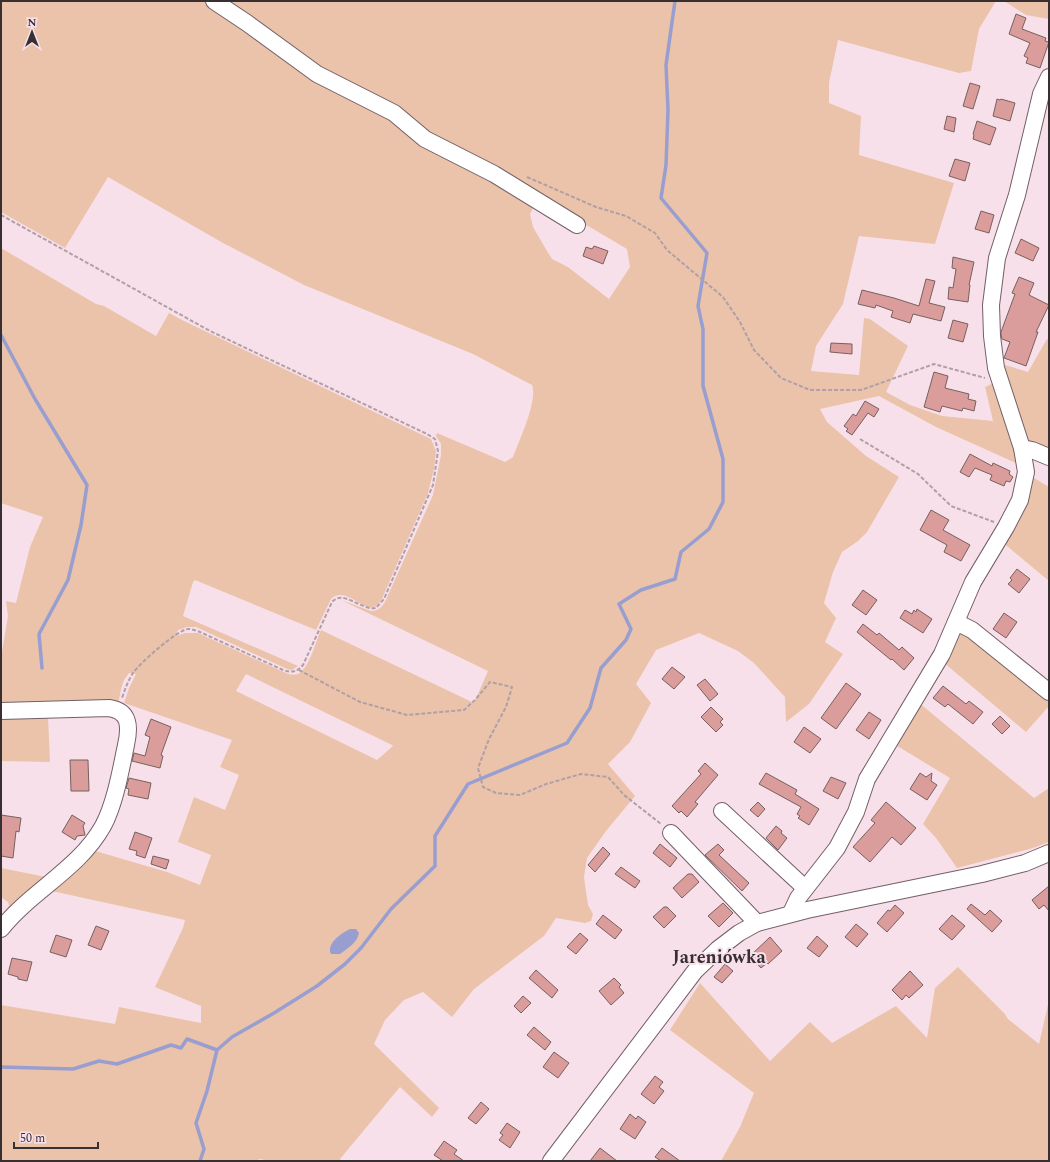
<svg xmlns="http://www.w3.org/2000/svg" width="1050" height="1162" viewBox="0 0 1050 1162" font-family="Spectral,serif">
<rect width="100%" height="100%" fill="#f8e0eb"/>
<!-- green -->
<g fill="#eac3aa" fill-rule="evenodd">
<path d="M1,1h995l-17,28 -8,42 -12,2 -121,-33 -9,43v20l32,13 -2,39 95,28 -19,61 -76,-8 -16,68 -27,42 -5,25 48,4 5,-57 6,1 38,27 -22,46 24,13 32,11 51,5 -8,-34 13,-6 22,84 -84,-38 -57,-31 -59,13 7,13 39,34 33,21 -32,55 -9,9 -16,11 -9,20 -9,31 12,15 -11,24 18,12 -34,50 -23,18 -1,-25 -31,-34 -16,-12 -39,-18 -43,17 -20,34 15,19 -21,39 -22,22 27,32 -29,35 -19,27 -3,19 4,28 5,9 -2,7 -6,2 -29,-5 -12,18 -70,53 -22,28 -29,-25 -19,8 -19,20 -11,24 65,64 -7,9 -32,-30 -60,72 2,2h-71l-12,-2 -1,2h-257v-156l114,19 4,-17 82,16v-17l-46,-19 28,-59 2,-8 -138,-30 45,-40 75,22 33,13 11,-30 -33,-13 16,-45 31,13 14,-35 -19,-8 12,-27 -108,-37 5,-15 7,-14 -7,-1 -5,7 -3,9 -3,16 -117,1v-48l7,-42 -2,-15 10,2 14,-56 13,-30 -42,-14v-255l95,56 8,2 52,30 13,-23 15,8 247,118 5,12 -2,18 -6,24 -47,108c-3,3 -4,6 -8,6 -12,3 -28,-21 -42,-8l-15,31 -121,-50 -2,2 -10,34 115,50 -6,4 -5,-1 -91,-42h-9l-9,3 -2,6 9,-3h13l90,41c5,1 9,1 12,-1 10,-8 16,-32 21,-43l153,73 14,-32 -147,-71 30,11c7,0 10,-3 14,-9l48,-107 8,-40v-11l-5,-8 1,-3 68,29 8,-5c6,-16 25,-56 19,-72l-59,-31 -169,-69 -81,-42 -115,-66 -43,71 -64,-36zM539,197l88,52 3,18 -21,32 -41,-32 -16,-8 -5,-8 -14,-24 -3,-13zM246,674l146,71 1,1 -16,14 -141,-69z"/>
<polygon points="1004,1 1049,1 1049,19 1026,15"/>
<polygon points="1047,339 1049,340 1049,453 1024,442 999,363 1028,372"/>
<polygon points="1029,475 1049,487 1049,581 1001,541"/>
<polygon points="960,629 1049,697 1049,706 1026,732 943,662"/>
<polygon points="918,702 1034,798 1049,788 1049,842 1033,848 957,868 936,838 923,824 950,778 894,744"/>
<polygon points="1,715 48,716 50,762 1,761"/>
<polygon points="1,868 51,878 1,923 1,916 9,906 8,902 1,897"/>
<polygon points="958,967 1004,1013 1008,1019 1039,1044 1049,1000 1049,1161 721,1161 740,1127 754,1093 670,1030 700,983 770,1061 810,1022 832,1043 896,1006 927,1038 935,988"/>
</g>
<!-- water -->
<path fill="#989ed0" d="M350,929h6l3,4c-2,10 -11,15 -19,21h-9c-5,-11 11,-21 19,-25z"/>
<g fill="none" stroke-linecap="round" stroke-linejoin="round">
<!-- stream -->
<g stroke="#989ed0" stroke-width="3.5">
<polyline points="1,335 35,399 87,485 81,525 68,580 39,634 42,668"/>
<polyline points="1,1067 73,1069 99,1061 117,1064 171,1045 181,1048 187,1039 217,1050"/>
<polyline points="200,1161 204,1149 196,1123 207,1091 217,1050 232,1037 274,1013 317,986 345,964 361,948 391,909 435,866 435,836 468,784 567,743 590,708 601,668 626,640 631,629 619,604 641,590 675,579 681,552 709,529 723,502 723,459 703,386 703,329 698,306 707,253 661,198 666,165 668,110 666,65 675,1"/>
</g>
</g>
<!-- building -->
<g fill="#da9d9b" stroke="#77605f">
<polygon points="1016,14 1026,18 1022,29 1046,38 1045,41 1049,42 1040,68 1026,63 1028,58 1024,56 1030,43 1009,34"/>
<polygon points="970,83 980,86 973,109 963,106"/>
<polygon points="997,99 1000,100 1001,99 1015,103 1010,121 993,116"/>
<polygon points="947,116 956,118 954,132 944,129"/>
<polygon points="977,121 996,128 990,145 973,139 974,135 973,134"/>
<polygon points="955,159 970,163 965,181 949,176"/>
<polygon points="981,211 994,215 989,233 975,229"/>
<polygon points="1021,239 1039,248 1033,261 1015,253"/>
<polygon points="594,246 608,251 603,264 583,256 586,247 592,249"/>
<polygon points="953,257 974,262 969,285 970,285 968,302 948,299 949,287 953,288 956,269 952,268"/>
<polygon points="1019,277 1034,283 1029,295 1049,305 1036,332 1038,332 1026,366 1004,358 1010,342 1002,339 1001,335 1001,332 1015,294 1012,293"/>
<polygon points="926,279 935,281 929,303 945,307 941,321 913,314 910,323 891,317 893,311 876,305 875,308 858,304 862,290 894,298 919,306"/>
<polygon points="953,320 968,324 963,342 948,338"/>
<polygon points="831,343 852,344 852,354 830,352"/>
<polygon points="934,372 948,376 945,388 969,394 968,399 976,401 974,411 963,408 962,411 942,406 940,412 924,407"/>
<polygon points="865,401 879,409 874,417 868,413 852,435 846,431 848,429 844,426 853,414 856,416"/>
<polygon points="970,454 992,466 993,463 1010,471 1009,474 1013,477 1010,482 1006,481 1004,486 990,480 992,475 975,468 969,477 960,472"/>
<polygon points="931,510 949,520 943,530 970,545 961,561 944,552 947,545 920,530"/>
<polygon points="1017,569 1030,579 1019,593 1008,584 1012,580 1010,578"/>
<polygon points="863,590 877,600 866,615 852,605"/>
<polygon points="917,609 932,619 923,633 900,618 905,610 912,614 914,610 916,612"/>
<polygon points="1004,613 1017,622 1006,638 993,629"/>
<polygon points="863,624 877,635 879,633 899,650 902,647 914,658 904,670 892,659 891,660 857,632"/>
<polygon points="672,667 685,677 674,689 662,679"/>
<polygon points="705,679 718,694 710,701 697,685"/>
<polygon points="846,683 861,694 836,729 821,718"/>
<polygon points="943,686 966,704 969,701 983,712 973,724 948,704 945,707 933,698"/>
<polygon points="711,707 723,719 720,722 723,725 716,732 701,717"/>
<polygon points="869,712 881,720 869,739 856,730"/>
<polygon points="1000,716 1010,726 1002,734 992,724"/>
<polygon points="151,719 171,727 161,755 163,756 160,768 132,761 134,753 145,756 150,737 145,735"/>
<polygon points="804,727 821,739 810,753 794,742"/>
<polygon points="70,760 88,760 89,791 71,791"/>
<polygon points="705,763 718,775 695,802 698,804 687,817 681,811 679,813 672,806 701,774 698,771"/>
<polygon points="766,773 797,790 795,794 819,809 809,825 798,818 800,816 797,814 801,807 759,784"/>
<polygon points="920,773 926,777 932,773 931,781 937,785 927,800 910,789"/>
<polygon points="831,777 846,783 838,799 823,791"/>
<polygon points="129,778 151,783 148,799 128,795 129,789 126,788"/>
<polygon points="758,802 765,809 758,817 750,810"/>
<polygon points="886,802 916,828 901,845 892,837 870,862 853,847 875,823 871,820"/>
<polygon points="1,815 21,818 19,832 16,831 13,858 1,856"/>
<polygon points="72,815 85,823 83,826 85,835 77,836 75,840 62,832"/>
<polygon points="776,826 782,831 781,833 787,838 778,850 766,838"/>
<polygon points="135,832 152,838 145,858 136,855 137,851 129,849"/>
<polygon points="660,844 677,858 670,867 653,853"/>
<polygon points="718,844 724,850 719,855 749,883 742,891 705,855"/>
<polygon points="603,847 610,854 595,872 588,865"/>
<polygon points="153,856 169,860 166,869 151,864"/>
<polygon points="621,867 640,881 635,888 615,874"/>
<polygon points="688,874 692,874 699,882 682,898 673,888"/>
<polygon points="1049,886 1049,911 1044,905 1039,909 1032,900"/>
<polygon points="723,903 733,913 719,927 708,916"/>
<polygon points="971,904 985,915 990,910 1002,921 992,932 967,909"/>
<polygon points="895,905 904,913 887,932 877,923 888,910 890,911"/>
<polygon points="664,907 667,907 676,916 664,928 653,917"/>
<polygon points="603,915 622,930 615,939 596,924"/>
<polygon points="952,915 965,926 952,940 939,929"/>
<polygon points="856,924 868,934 857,947 845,937"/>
<polygon points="96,926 109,931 101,950 88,945"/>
<polygon points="580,933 588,940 576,954 567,947"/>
<polygon points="56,935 72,940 66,957 50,952"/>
<polygon points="817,936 828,946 819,957 807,948"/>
<polygon points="770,937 782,951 768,964 767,963 761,968 750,956"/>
<polygon points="12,958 32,962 27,981 18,979 18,977 8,974"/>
<polygon points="725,964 733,971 722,983 714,977"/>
<polygon points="536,970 558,990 552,998 529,978"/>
<polygon points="910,971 923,985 909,998 906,995 902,1000 892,990"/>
<polygon points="614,978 621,985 619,987 624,993 611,1005 599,991"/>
<polygon points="523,996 531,1003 521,1013 514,1006"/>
<polygon points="534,1027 551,1042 545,1050 527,1035"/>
<polygon points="554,1052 569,1063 558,1078 543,1067"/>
<polygon points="655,1076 663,1082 659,1087 664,1091 654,1104 641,1094"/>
<polygon points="481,1102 489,1109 476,1124 468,1118"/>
<polygon points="630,1114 636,1119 638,1116 646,1122 635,1139 620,1129"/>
<polygon points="507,1123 520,1132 510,1148 499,1140 503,1135 500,1133"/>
<polygon points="444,1141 457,1150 454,1154 464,1161 443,1161 434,1155"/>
<polygon points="600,1148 617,1161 590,1161"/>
<polygon points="662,1148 680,1161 661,1161 655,1157"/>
</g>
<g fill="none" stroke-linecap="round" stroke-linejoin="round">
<!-- minor casing -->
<g stroke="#735f68" stroke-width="18">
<g id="minor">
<polyline points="214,1 247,23 317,74 394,113 425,139 494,174 577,225"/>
<polyline points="1022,448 1032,450 1049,457"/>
<polyline points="956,622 972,630 1049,692"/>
<path d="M1,711l108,-3c21,3 21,19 17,37 -5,24 -11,59 -23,81 -24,43 -72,65 -102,103"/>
<polyline points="722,811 805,888"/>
<polyline points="671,833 757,923"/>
<polyline points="791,913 798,898 837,848 856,812 867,779 942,654 973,582 1006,527 1020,500 1026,472 1022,448 996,368 992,336 991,305 997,258 1017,195 1041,94 1049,77"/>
<polyline points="551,1161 695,971 718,949 739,933 757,923 807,910 982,874 1025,863 1049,853"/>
</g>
</g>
<!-- path -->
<g stroke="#b19fa7" stroke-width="2" stroke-dasharray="4 2" stroke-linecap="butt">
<polyline points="527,177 596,207 626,216 655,233 667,250 723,297 740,322 754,350 781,378 810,390 861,390 934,364 985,378"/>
<path d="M1,215l209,116 217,103 8,5 3,12 -5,34 -49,114 -8,9c-14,3 -33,-19 -44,-6l-29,63c-6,7 -11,8 -20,5l-83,-38c-3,-1 -7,-3 -12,-3 -11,1 -48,34 -55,44 -5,8 -8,16 -11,25"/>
<polyline points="860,439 918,474 951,506 994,522"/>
<polyline points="299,670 360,702 407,715 464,710 475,700 490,682 512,687 506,707 489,739 478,768 483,787 496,793 520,795 546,784 581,774 608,777 624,795 661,824"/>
</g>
<!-- minor -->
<use href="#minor" stroke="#fff" stroke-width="16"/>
</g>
<g text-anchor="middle" stroke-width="4" stroke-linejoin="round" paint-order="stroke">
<!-- quarter labels -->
<g font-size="18" font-weight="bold" fill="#382f33" stroke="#f8e0eb">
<text x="719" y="963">Jareniówka</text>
</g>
</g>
<!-- border -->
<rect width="1050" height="1162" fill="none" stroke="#382f33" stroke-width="4"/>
<!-- north arrow -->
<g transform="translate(32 32)" stroke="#f8e0eb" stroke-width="3" paint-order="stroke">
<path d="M0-3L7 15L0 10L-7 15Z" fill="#382f33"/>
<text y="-6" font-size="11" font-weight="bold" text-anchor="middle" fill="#382f33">N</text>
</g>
<!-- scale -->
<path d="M14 1142v6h84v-6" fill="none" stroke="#382f33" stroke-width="2"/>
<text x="20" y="1142" font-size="12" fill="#382f33" stroke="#f8e0eb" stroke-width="3" paint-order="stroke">50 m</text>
</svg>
